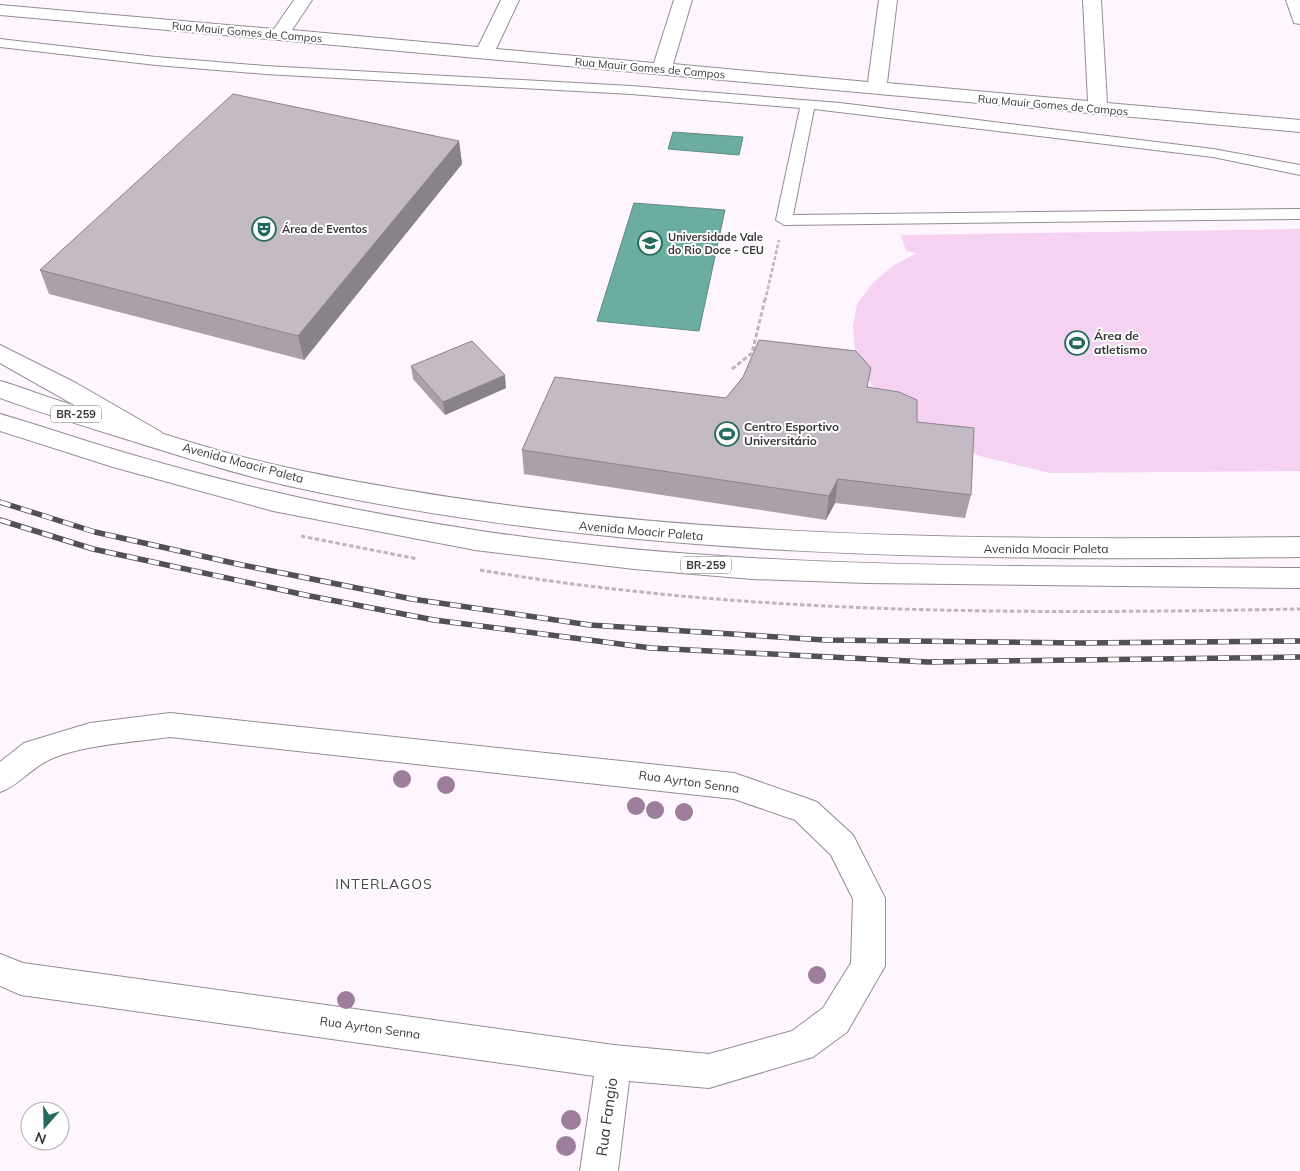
<svg xmlns="http://www.w3.org/2000/svg" width="1300" height="1171" viewBox="0 0 1300 1171" font-family="Mulish,sans-serif">
<rect width="100%" height="100%" fill="#fef5fe"/>
<!-- green -->
<polygon fill="#f5d2f2" points="1300,229 1300,471 1050,473 980,456 943,441 880,397 856,361 853,326 857,304 872,284 894,265 917,253 906,251 901,235"/>
<!-- water -->
<g fill="#6cada1" stroke="#5d8a82">
<polygon points="673,132 743,137 739,155 668,149"/>
<polygon points="634,203 725,210 699,331 597,321"/>
</g>
<g fill="none" stroke-linecap="round" stroke-linejoin="round">
<!-- service casing -->
<g stroke="#948c94" stroke-width="2">
<polygon id="service" points="0,39 156,57 265,66 631,86 840,103 1213,149 1300,165 1300,175 1213,157 814,109 793,215 1300,209 1300,219 784,225 776,220 800,108 631,94 265,74 156,65 0,47"/>
</g>
<!-- minor casing -->
<g stroke="#948c94" stroke-width="2">
<g id="minor">
<polygon points="294,0 312,0 292,30 478,47 501,0 519,0 496,49 654,63 674,0 692,0 673,64 868,82 879,0 897,0 887,83 1088,101 1083,0 1101,0 1107,103 1300,120 1300,132 0,15 0,5 274,29"/>
<polygon points="1286,0 1300,0 1300,24 1294,23"/>
<polygon points="0,345 76,383 161,432 165,438 161,444 152,447 143,444 0,363"/>
<path d="M170,713l564,60 72,25 11,4 36,33 32,63v68l-38,66 -34,25 -104,31 -80,-7 -11,90h-38l14,-95 -573,-81 -21,-9v-32l23,9 591,82 95,9 83,-23 31,-23 28,-45 2,-64 -22,-44 -36,-35 -61,-21 -564,-62c-35,5 -95,8 -125,25 -17,9 -27,24 -45,30v-30l24,-19 66,-20z"/>
</g>
</g>
<!-- primary casing -->
<g stroke="#948c94" stroke-width="2">
<g id="primary">
<path d="M0,381c19,5 38,13 57,19 79,25 159,53 241,70 330,69 666,71 1002,67v20c-336,4 -672,2 -1002,-69 -56,-12 -111,-30 -166,-47 -44,-14 -89,-27 -132,-43z"/>
<path d="M0,414c42,12 84,27 126,39 114,34 231,59 349,77 272,42 550,35 825,38v20l-433,-5 -115,-4 -118,-10 -159,-19 -202,-39 -160,-44 -113,-36z"/>
</g>
</g>
<!-- path-far1 -->
<polyline stroke="#bdb6bd" stroke-width="2.5" stroke-dasharray="4 2" stroke-linecap="butt" points="765,301 779,240"/>
<!-- path -->
<g stroke="#bdb6bd" stroke-width="3" stroke-dasharray="4.5 2.5" stroke-linecap="butt">
<polyline points="732,369 752,353 765,299"/>
<polyline points="301,536 418,559"/>
<path d="M480,570c270,46 547,44 820,39"/>
</g>
<!-- service -->
<use href="#service" fill="#fff" fill-rule="evenodd"/>
<!-- minor -->
<use href="#minor" fill="#fff" fill-rule="evenodd"/>
<!-- primary -->
<use href="#primary" fill="#fff" fill-rule="evenodd"/>
<!-- rail casing -->
<g stroke="#535053" stroke-width="5.5">
<g id="rail">
<polyline points="0,502 95,532 242,565 412,599 590,625 825,640 1081,643 1300,641"/>
<polyline points="0,520 93,549 310,596 434,620 651,648 928,662 1300,657"/>
</g>
</g>
<!-- rail -->
<use href="#rail" stroke="#fff" stroke-width="4" stroke-dasharray="11" stroke-linecap="butt"/>
</g>
<!-- trees -->
<g fill="#9d7e9c">
<circle cx="402" cy="779" r="9"/>
<circle cx="446" cy="785" r="9"/>
<circle cx="636" cy="806" r="9"/>
<circle cx="655" cy="810" r="9"/>
<circle cx="684" cy="812" r="9"/>
<circle cx="817" cy="975" r="9"/>
<circle cx="346" cy="1000" r="9"/>
<circle cx="571" cy="1120" r="10"/>
<circle cx="566" cy="1146" r="10"/>
</g>
<!-- wall -->
<g fill="#a9a0a8">
<polygon points="459,141 462,164 304,360 49,294 40,270"/>
<polygon points="411,366 506,388 445,415 413,379"/>
<polygon points="743,377 869,387 917,422 971,495 965,518 835,503 826,520 524,474 522,450 726,398"/>
</g>
<!-- shaded-wall -->
<g fill="#898288">
<polygon points="459,141 462,164 304,360 298,336"/>
<polygon points="505,375 506,388 445,415 443,402"/>
<polygon points="838,479 835,503 826,520 829,496"/>
</g>
<!-- building -->
<g fill="#c4bac3" stroke="#898288">
<polygon points="233,94 459,141 298,336 40,270"/>
<polygon points="759,340 856,351 871,368 867,387 899,392 917,400 917,422 974,428 971,495 838,479 829,496 522,450 555,377 726,398 743,377"/>
<polygon points="472,341 505,375 443,402 411,366"/>
</g>
<!-- icons -->
<defs>
<g id="theatre-ring" transform="scale(1.25)"><circle r="9.5" fill="#fff" stroke="#236a5f" stroke-width="1.5"/><path d="M-5-5.5Q0-4 5-5.5V0Q5 5 0 6Q-5 5-5 0ZM-3.3-2.5H-1v1.5H-3.3ZM1-2.5H3.3v1.5H1ZM-2.8 1Q0 5.5 2.8 1Z" fill="#236a5f"/></g>
<g id="university-ring" transform="scale(1.25)"><circle r="9.5" fill="#fff" stroke="#236a5f" stroke-width="1.5"/><path d="M0-5L7-2L0 1L-7-2ZM-4 1L0 2.5L4 1V4Q0 6-4 4Z" fill="#236a5f"/></g>
<g id="stadium-ring" transform="scale(1.25)"><circle r="9.5" fill="#fff" stroke="#236a5f" stroke-width="1.5"/><path d="M0-5a6.5 5 0 1 0 0 10a6.5 5 0 1 0 0-10ZM-3.5-1.8h7v3.6h-7Z" fill="#236a5f"/></g>
</defs>
<g fill-rule="evenodd">
<use href="#theatre-ring" x="264" y="229"/>
<use href="#university-ring" x="650" y="243"/>
<use href="#stadium-ring" x="1077" y="343"/>
<use href="#stadium-ring" x="727" y="434"/>
</g>
<g text-anchor="middle" stroke-width="4" stroke-linejoin="round" paint-order="stroke">
<!-- far-street labels -->
<g font-size="11" fill="#3a373a" stroke="#fff">
<text transform="translate(247 32) rotate(5)" y="4">Rua Mauir Gomes de Campos</text>
<text transform="translate(650 68) rotate(5)" y="4">Rua Mauir Gomes de Campos</text>
<text transform="translate(1053 105) rotate(5)" y="4">Rua Mauir Gomes de Campos</text>
</g>
<!-- far-poi labels -->
<g font-size="11" font-weight="bold" fill="#3a373a" stroke="#fff" text-anchor="start">
<text x="282" y="233">Área de Eventos</text>
<text x="668" y="241">Universidade Vale<tspan x="668" dy="13">do Rio Doce - CEU</tspan></text>
</g>
<!-- shield labels -->
<g fill="#fff" stroke="#757375" stroke-width="1">
<rect x="51" y="405.5" width="50" height="17" rx="4"/>
<rect x="681" y="556.5" width="50" height="17" rx="4"/>
</g>
<g font-size="11" font-weight="bold" fill="#3a373a">
<text x="76" y="418">BR-259</text>
<text x="706" y="569">BR-259</text>
</g>
<!-- poi labels -->
<g font-size="12" font-weight="bold" fill="#3a373a" stroke="#fff" text-anchor="start">
<text x="1094" y="340">Área de<tspan x="1094" dy="14">atletismo</tspan></text>
<text x="744" y="431">Centro Esportivo<tspan x="744" dy="14">Universitário</tspan></text>
</g>
<!-- street labels -->
<g font-size="12" fill="#3a373a" stroke="#fff">
<text transform="translate(243 463) rotate(15)" y="4">Avenida Moacir Paleta</text>
<text transform="translate(641 531) rotate(5)" y="4">Avenida Moacir Paleta</text>
<text x="1046" y="553">Avenida Moacir Paleta</text>
<text transform="translate(689 782) rotate(8)" y="4">Rua Ayrton Senna</text>
<text transform="translate(370 1028) rotate(8)" y="4">Rua Ayrton Senna</text>
</g>
<!-- neighbourhood labels -->
<g font-size="14" letter-spacing="1" fill="#4f474f" stroke="#fff">
<text x="384" y="889">INTERLAGOS</text>
</g>
<!-- near-street labels -->
<g font-size="15" fill="#3a373a" stroke="#fff">
<text transform="translate(607 1117) rotate(-82)" y="5">Rua Fangio</text>
</g>
</g>
<!-- north arrow -->
<g transform="translate(45 1126) rotate(200)"><circle r="24" fill="#ffffff" stroke="#b0afb0"/>
<path d="M0-4L9 19L0 12L-9 19Z" fill="#236a5f"/>
<text y="-8" font-size="14" font-weight="bold" text-anchor="middle" fill="#3a373a">N</text>
</g>
</svg>
